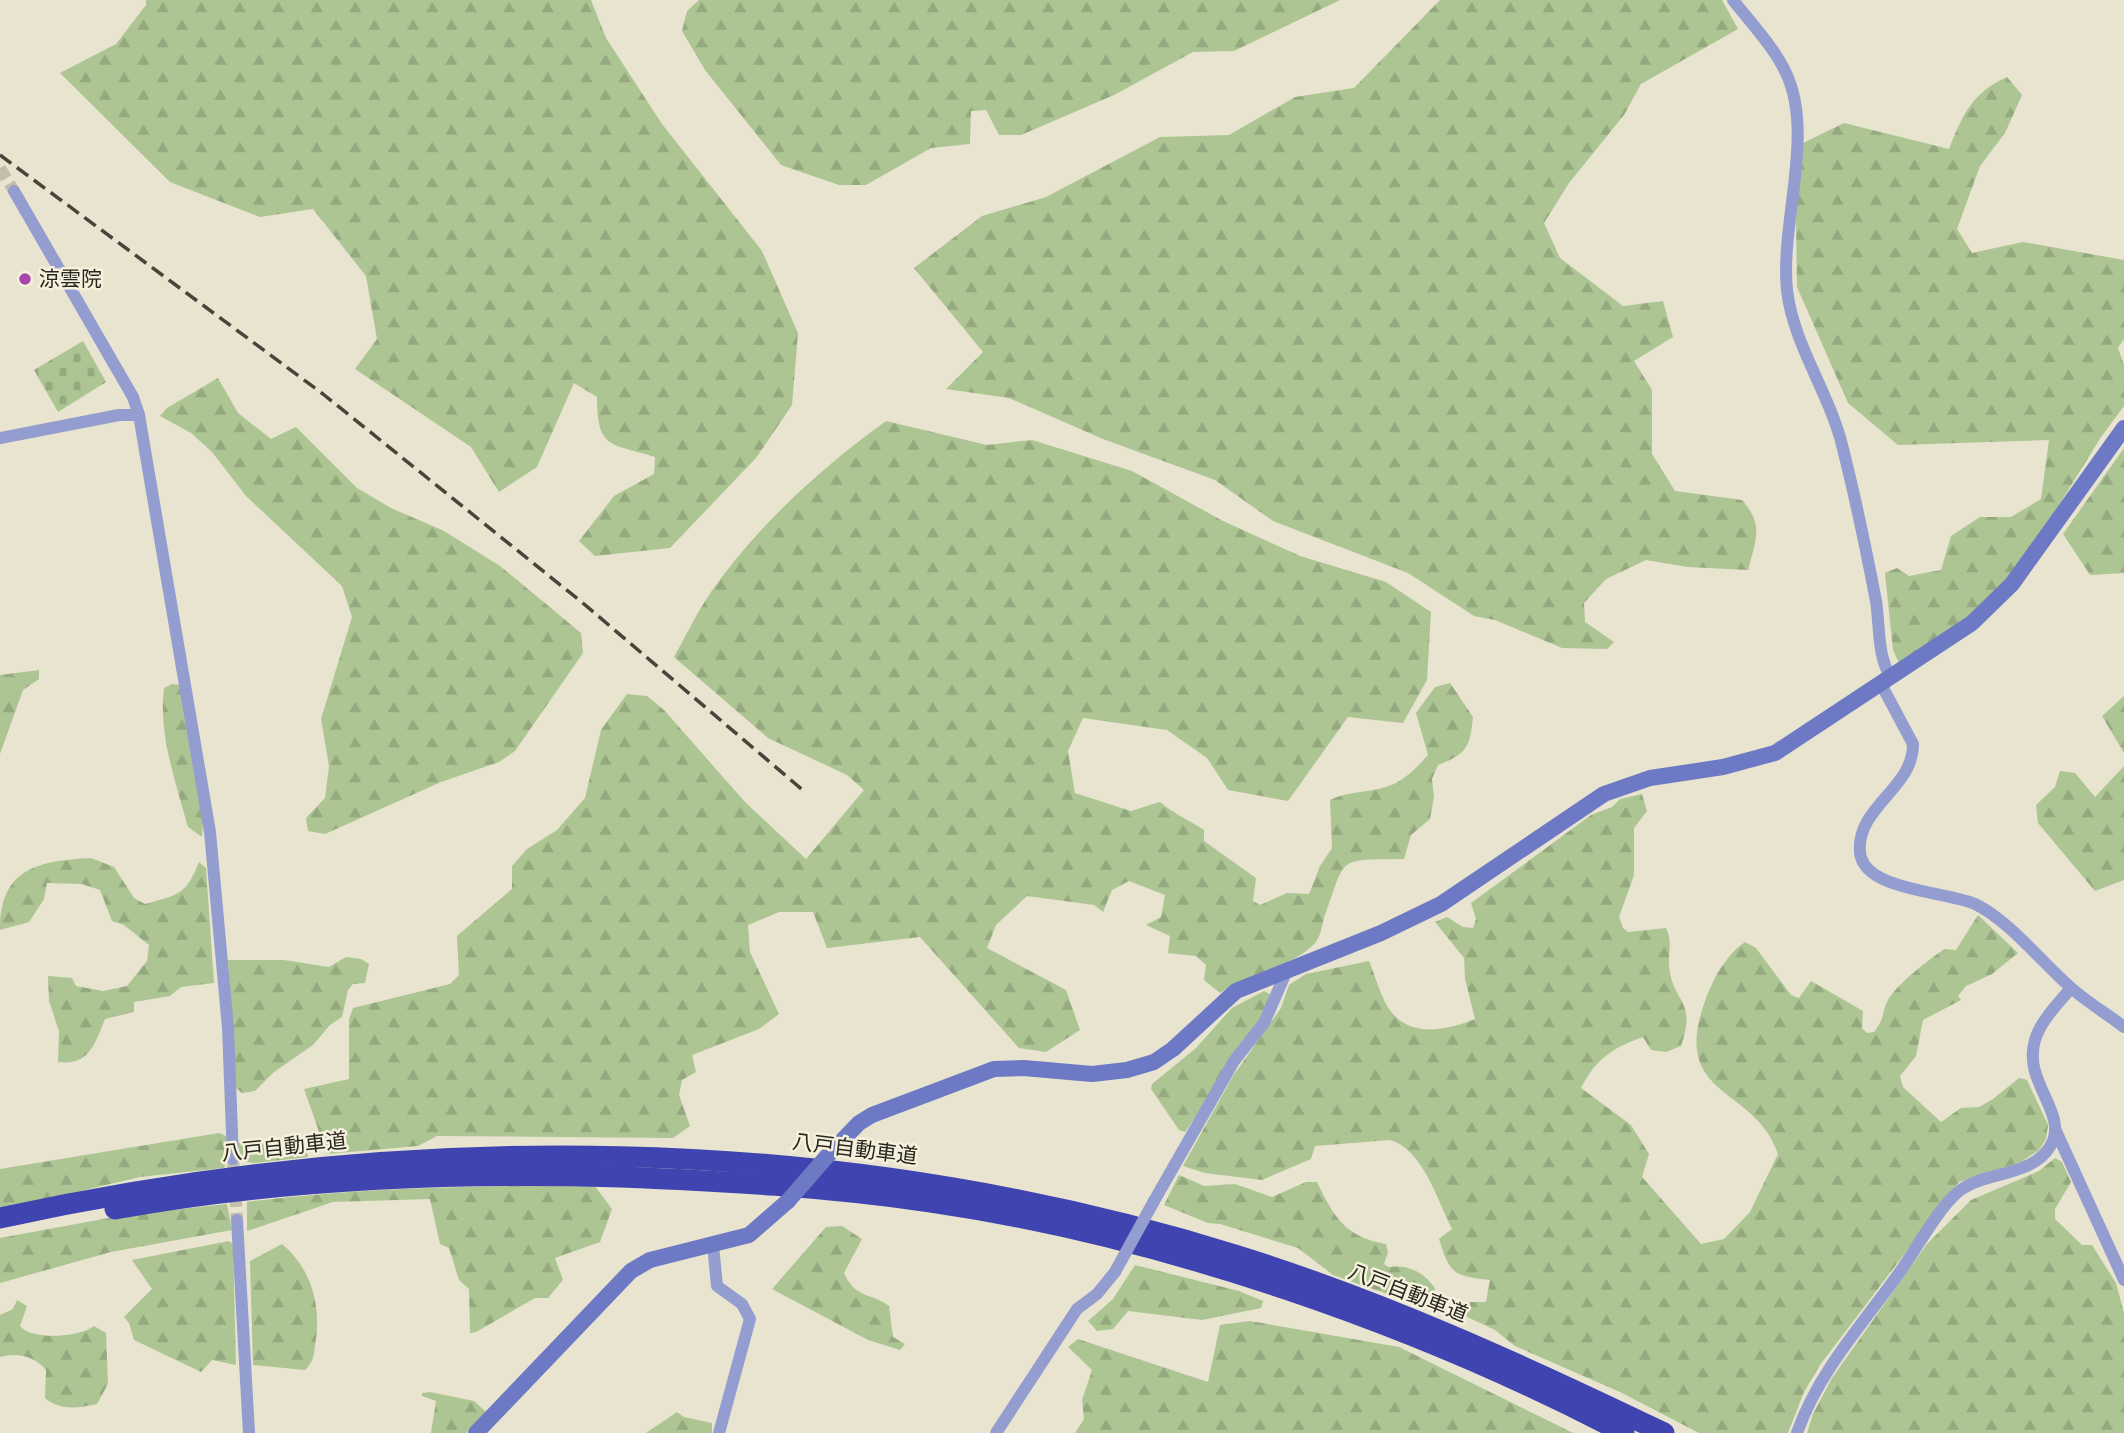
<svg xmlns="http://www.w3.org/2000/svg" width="2124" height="1433" viewBox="0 0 2124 1433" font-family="Manrope,'Noto Sans JP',sans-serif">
<defs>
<pattern id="forest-firs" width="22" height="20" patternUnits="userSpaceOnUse" patternTransform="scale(1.75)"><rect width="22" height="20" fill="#acc593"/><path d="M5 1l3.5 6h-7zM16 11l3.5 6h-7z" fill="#94a97e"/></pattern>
<pattern id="cemetery-stones" width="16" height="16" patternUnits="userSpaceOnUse" patternTransform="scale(1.75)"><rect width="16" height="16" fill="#acc593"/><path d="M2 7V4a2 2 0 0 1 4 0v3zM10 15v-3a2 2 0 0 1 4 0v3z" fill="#94a97e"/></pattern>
</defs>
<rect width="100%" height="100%" fill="#e8e4cf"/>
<!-- forest -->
<g fill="url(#forest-firs)">
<path d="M146,0h445l15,38 56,86 100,127 36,82 -6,72 -36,53 -86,90 -75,8 -16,-15 35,-45 40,-22 1,-17c-44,-14 -58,-7 -58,-60l-23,-14 -37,84 -38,25 -28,-45 -116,-78 22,-30 -11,-63 -53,-67 -53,8 -90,-35 -110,-109 56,-29 30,-39z"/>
<polygon points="699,0 1340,0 1234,51 1193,52 1114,95 1021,135 999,135 986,110 971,111 970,144 931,148 866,185 839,185 781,165 705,70 682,31 687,11"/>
<path d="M1440,0h282l16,29 -97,55 -17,31 -55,68 -25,40 16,35 63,48 40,-5 10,36 -39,24 18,29v64l23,37 67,9c22,25 14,39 6,70l-60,-3 -42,-7 -40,19 -22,24 1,19 29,20 -7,7 -45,-1 -67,-28 -21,-4 -66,-43 -135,-52 -58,-41 -112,-41 -94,-41 -63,-9 37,-37 -69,-84 68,-52 64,-19 114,-60 69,-2 66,-38 59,-9z"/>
<path d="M2007,77l15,18 -17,38 -25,33 -23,63 15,24 51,-11 101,18v79l-6,9 6,17v41l-23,31 -50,81 -44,60 -34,35 -74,50 -6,-13 -8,-77 12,-5 12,8 32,-6 10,-34 29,-19h31l30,-18 8,-59 -151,5 -50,-42 -51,-116 -1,-67 7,-77 41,-20 105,26c14,-35 23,-56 58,-72z"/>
<polygon points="218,378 238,413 271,439 296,427 357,488 391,508 444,531 500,566 581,633 583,653 515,751 499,762 441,782 325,834 308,831 306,818 325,798 329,766 321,719 352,617 342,586 246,496 212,452 191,433 160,416 167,408"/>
<path d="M886,421l101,24 45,-5 100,31 91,50 77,35 86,26 45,30 -4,68 -24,43 -55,-6 -60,84 -60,-11 -21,-32 -40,-28 -84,-12 -15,33 7,42 56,18 29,-9c14,12 29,18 44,28v11l52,37 -3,23 7,4 27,-12 22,1 11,-28 12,-18 -2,-48c20,-10 44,-7 64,-16 14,-7 24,-18 34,-29l-12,-42 19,-26 15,-4 23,34c-3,30 -6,37 -35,48l-6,14 2,18 -4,22 -19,16 -7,24c-69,1 -57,-4 -80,59 -2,8 -4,20 -9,25 -20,23 -69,32 -95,50l-16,-13 2,-15 -10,-9 -28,-3 2,-17 -24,-11 15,-8 4,-22 -36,-14 -17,9 -9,22 -9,-7 -67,-9 -31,29 -9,23 79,42 14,40 -34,22 -27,-4 -99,-111 -93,11 -14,-36h-34l-31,13 2,27 29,62 -20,15 -67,26 4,17 -14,8 -3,15 11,31 -17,12 -236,-2 -19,10 -91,8 -23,-65 45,-10v-60l4,-11 97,-24 9,-9 -2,-39 55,-47v-23l15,-17 30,-19 28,-32 16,-68 26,-36 20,2 17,14 81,92 61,57 58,-69 -17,-15 -79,-37 -94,-81c12,-21 23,-45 37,-65 46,-66 110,-124 175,-171z"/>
<polygon points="2124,448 2124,573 2090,575 2063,534"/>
<polygon points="39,670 39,679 23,690 0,754 0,675"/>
<path d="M172,684l8,1 23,137 -1,15 -14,-10c-12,-43 -30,-95 -24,-139z"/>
<polygon points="2124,696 2124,753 2102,716"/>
<polygon points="2124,766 2124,880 2095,891 2038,823 2036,805 2055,787 2060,771 2075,773 2095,797"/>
<path d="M1642,794l5,17 -13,17v47l-15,42 4,11 5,4 38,-4c7,15 2,23 3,38 4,39 28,32 12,80l-15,6 -15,-2 -8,-13c-31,11 -47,22 -62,51l50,37 18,29 -7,23 59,67 23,-5 26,-27 28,-58c-22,-68 -107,-55 -74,-150 8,-23 20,-47 41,-62l11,6 35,47 8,3 12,-17 52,30 -1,17 5,5 7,-1c12,-16 7,-17 13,-30 9,-18 41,-41 57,-53l12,1 22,-35 40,38 -26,21 -26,12 -8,10 3,4 -38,20 -7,36 -16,20 3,11 38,35 20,-14 18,-1 14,-8 26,-21 8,2 21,45 -2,14 -7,11 -18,12 -62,20 -139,183 -16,27 -16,41h-89l-79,-41 -105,-46 -20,-16 -34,-16 9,-12h16l4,-22c-37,-4 -40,-6 -51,-41l13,-10c-14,-27 -29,-80 -62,-89l-75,6 -4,13 -49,21 -57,-7 -22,-7 50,-90 48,-68 8,-23 17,-11 63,-13c7,16 13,42 25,54 21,23 56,14 81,4l-10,-40 -1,-21 -29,-36 12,-5 16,10 10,1 3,-9 -5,-16 120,-88 21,-8 8,-8z"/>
<path d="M91,858l23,9 20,31 11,6c33,-9 41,-9 54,-42l7,6 8,115 -33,4 -11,9 -36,6v10l-29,7c-10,25 -16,47 -47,43l1,-31 -10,-30 -1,-25 24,2 4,8 27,5 24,-5 20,-25 2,-16 -25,-20 -12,-4 -12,-31 -18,-6 -35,-1 -3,16 -15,23 -29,8c0,-62 38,-69 91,-72z"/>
<polygon points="346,957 361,959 369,964 365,983 353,984 348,990 342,1017 330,1025 313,1045 274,1072 255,1091 242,1093 236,1088 228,960 284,960 329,967"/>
<polygon points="1264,991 1270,994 1262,1019 1185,1132 1179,1130 1151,1089 1152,1084 1196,1048 1232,1008"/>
<polygon points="219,1133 226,1136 229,1143 298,1143 306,1146 308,1157 253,1163 228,1159 224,1168 140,1177 0,1210 0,1169"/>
<polygon points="2055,1158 2062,1162 2071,1182 2055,1209 2055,1219 2082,1245 2092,1245 2116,1283 2124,1313 2124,1433 1807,1433 1813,1414 1832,1378 1927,1244 1971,1200 2039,1171"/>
<path d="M1179,1175l25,11 31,-2 37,13 34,-15h11c17,35 28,55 69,62l2,8 -4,12 4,3c21,-3 35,5 47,21l-4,15 -15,1 -83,-29 -35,-27 -78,-24 -12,-1 -44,-18z"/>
<path d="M594,1185l18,24 -12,33 -45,16 8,22 -15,18h-13l-59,34 -6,1 -1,-44 -10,-9 -10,-32 -9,-4 -10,-45 -97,3 -86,29v-29c116,-15 230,-16 347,-17z"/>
<polygon points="227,1204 232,1230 111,1252 0,1283 0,1238 125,1215"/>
<path d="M842,1226l20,13 -18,34c12,27 27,19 45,33l4,31 12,7 -5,6 -32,-10 -96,-51 54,-62z"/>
<polygon points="229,1241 233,1244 236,1365 212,1360 201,1372 134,1340 129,1323 124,1317 152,1289 132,1260"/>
<path d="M282,1244c30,25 40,63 33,101 -1,10 -2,18 -10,25l-52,-5 -3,-104z"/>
<polygon points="1135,1265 1239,1291 1263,1301 1261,1308 1202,1320 1128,1311 1113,1329 1097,1331 1088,1321 1113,1299"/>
<path d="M17,1300l10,6 -7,20c12,15 61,11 74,0l12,7 2,51 -11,20c-19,4 -37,7 -52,-6l1,-28c-11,-14 -30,-18 -46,-13v-42l13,-6z"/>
<polygon points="1250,1321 1399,1347 1573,1433 1075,1433 1084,1419 1082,1400 1092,1370 1068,1347 1078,1339 1208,1382 1220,1325"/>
<polygon points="430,1392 474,1401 486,1412 466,1433 431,1433 436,1401 422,1396 422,1393"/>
<polygon points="677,1412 684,1417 712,1423 712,1433 646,1433"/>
</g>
<!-- cemetery -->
<polygon fill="url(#cemetery-stones)" points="83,341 106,382 58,412 34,370"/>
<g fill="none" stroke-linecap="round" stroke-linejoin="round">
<!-- street-tunnel -->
<g stroke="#c2beac" stroke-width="12" stroke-dasharray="12 6" stroke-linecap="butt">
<polyline points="0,168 14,191"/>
<polyline points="233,1159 237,1220"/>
</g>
<!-- street -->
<g stroke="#939dd0" stroke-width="12">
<path d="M1733,0c18,23 41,47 53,73 29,61 -6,151 1,217 6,54 42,102 55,155 13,51 24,104 34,156 4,26 1,54 15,77"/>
<polyline points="14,191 133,397 139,415 210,832 228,1028 233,1159"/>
<polyline points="0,438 119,415 139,415"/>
<path d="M1881,684l32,60c1,44 -57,63 -53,108 3,39 86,39 115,52 32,15 66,57 93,81 17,16 38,28 56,42"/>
<polyline points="2056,1131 2124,1280"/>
<polyline points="1154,1201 1234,1061 1264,1023 1287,970"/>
<polyline points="237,1220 249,1433"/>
<polyline points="713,1245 717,1286 742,1304 750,1319 719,1433"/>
<polyline points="996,1433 1077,1309 1097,1294 1115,1272"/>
<path d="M1797,1433c22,-63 67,-110 105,-164 16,-23 36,-60 56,-77 27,-22 74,-14 93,-47 18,-32 -29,-63 -16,-105 6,-20 23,-36 36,-52"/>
</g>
<!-- secondary -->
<g stroke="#6d79c4" stroke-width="16">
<polyline points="829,1154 859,1123 872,1115 994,1069 1024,1068 1092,1074 1127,1070 1154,1062 1173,1049 1236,991 1381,933 1441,904 1604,794 1650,778 1723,767 1775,753 1972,623 2012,584 2124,428"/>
<polyline points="476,1433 631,1271 650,1260 749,1235 788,1201"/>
</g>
<!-- highway -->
<g stroke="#4044b0" stroke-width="21">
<path d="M115,1209c167,-30 336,-37 505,-32 105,4 207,10 311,25 232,34 485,122 693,231"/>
<path d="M0,1218c407,-89 835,-87 1235,37 148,46 290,111 429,178"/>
</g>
<!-- rail -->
<polyline stroke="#47453b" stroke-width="3.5" stroke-dasharray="14 7" stroke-linecap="butt" points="0,155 323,394 584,604 805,792"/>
<!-- street-bridge -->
<polyline stroke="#939dd0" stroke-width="12" points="1115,1272 1154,1201"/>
<!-- secondary-bridge -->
<polyline stroke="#6d79c4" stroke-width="16" points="788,1201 829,1154"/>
</g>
<!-- markers -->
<circle fill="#a945ab" stroke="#f5f1dc" stroke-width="2.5" cx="25" cy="279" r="7"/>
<g text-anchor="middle" stroke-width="5" stroke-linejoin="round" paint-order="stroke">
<!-- poi labels -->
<g font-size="21" fill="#28261e" stroke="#f5f1dc" text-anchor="start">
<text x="39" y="286">涼雲院</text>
</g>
<!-- street labels -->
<g font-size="21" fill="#28261e" stroke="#f5f1dc">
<text transform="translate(284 1147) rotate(-6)" y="7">八戸自動車道</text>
<text transform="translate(855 1149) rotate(7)" y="7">八戸自動車道</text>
<text transform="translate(1408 1293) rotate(21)" y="7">八戸自動車道</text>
</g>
</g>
</svg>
